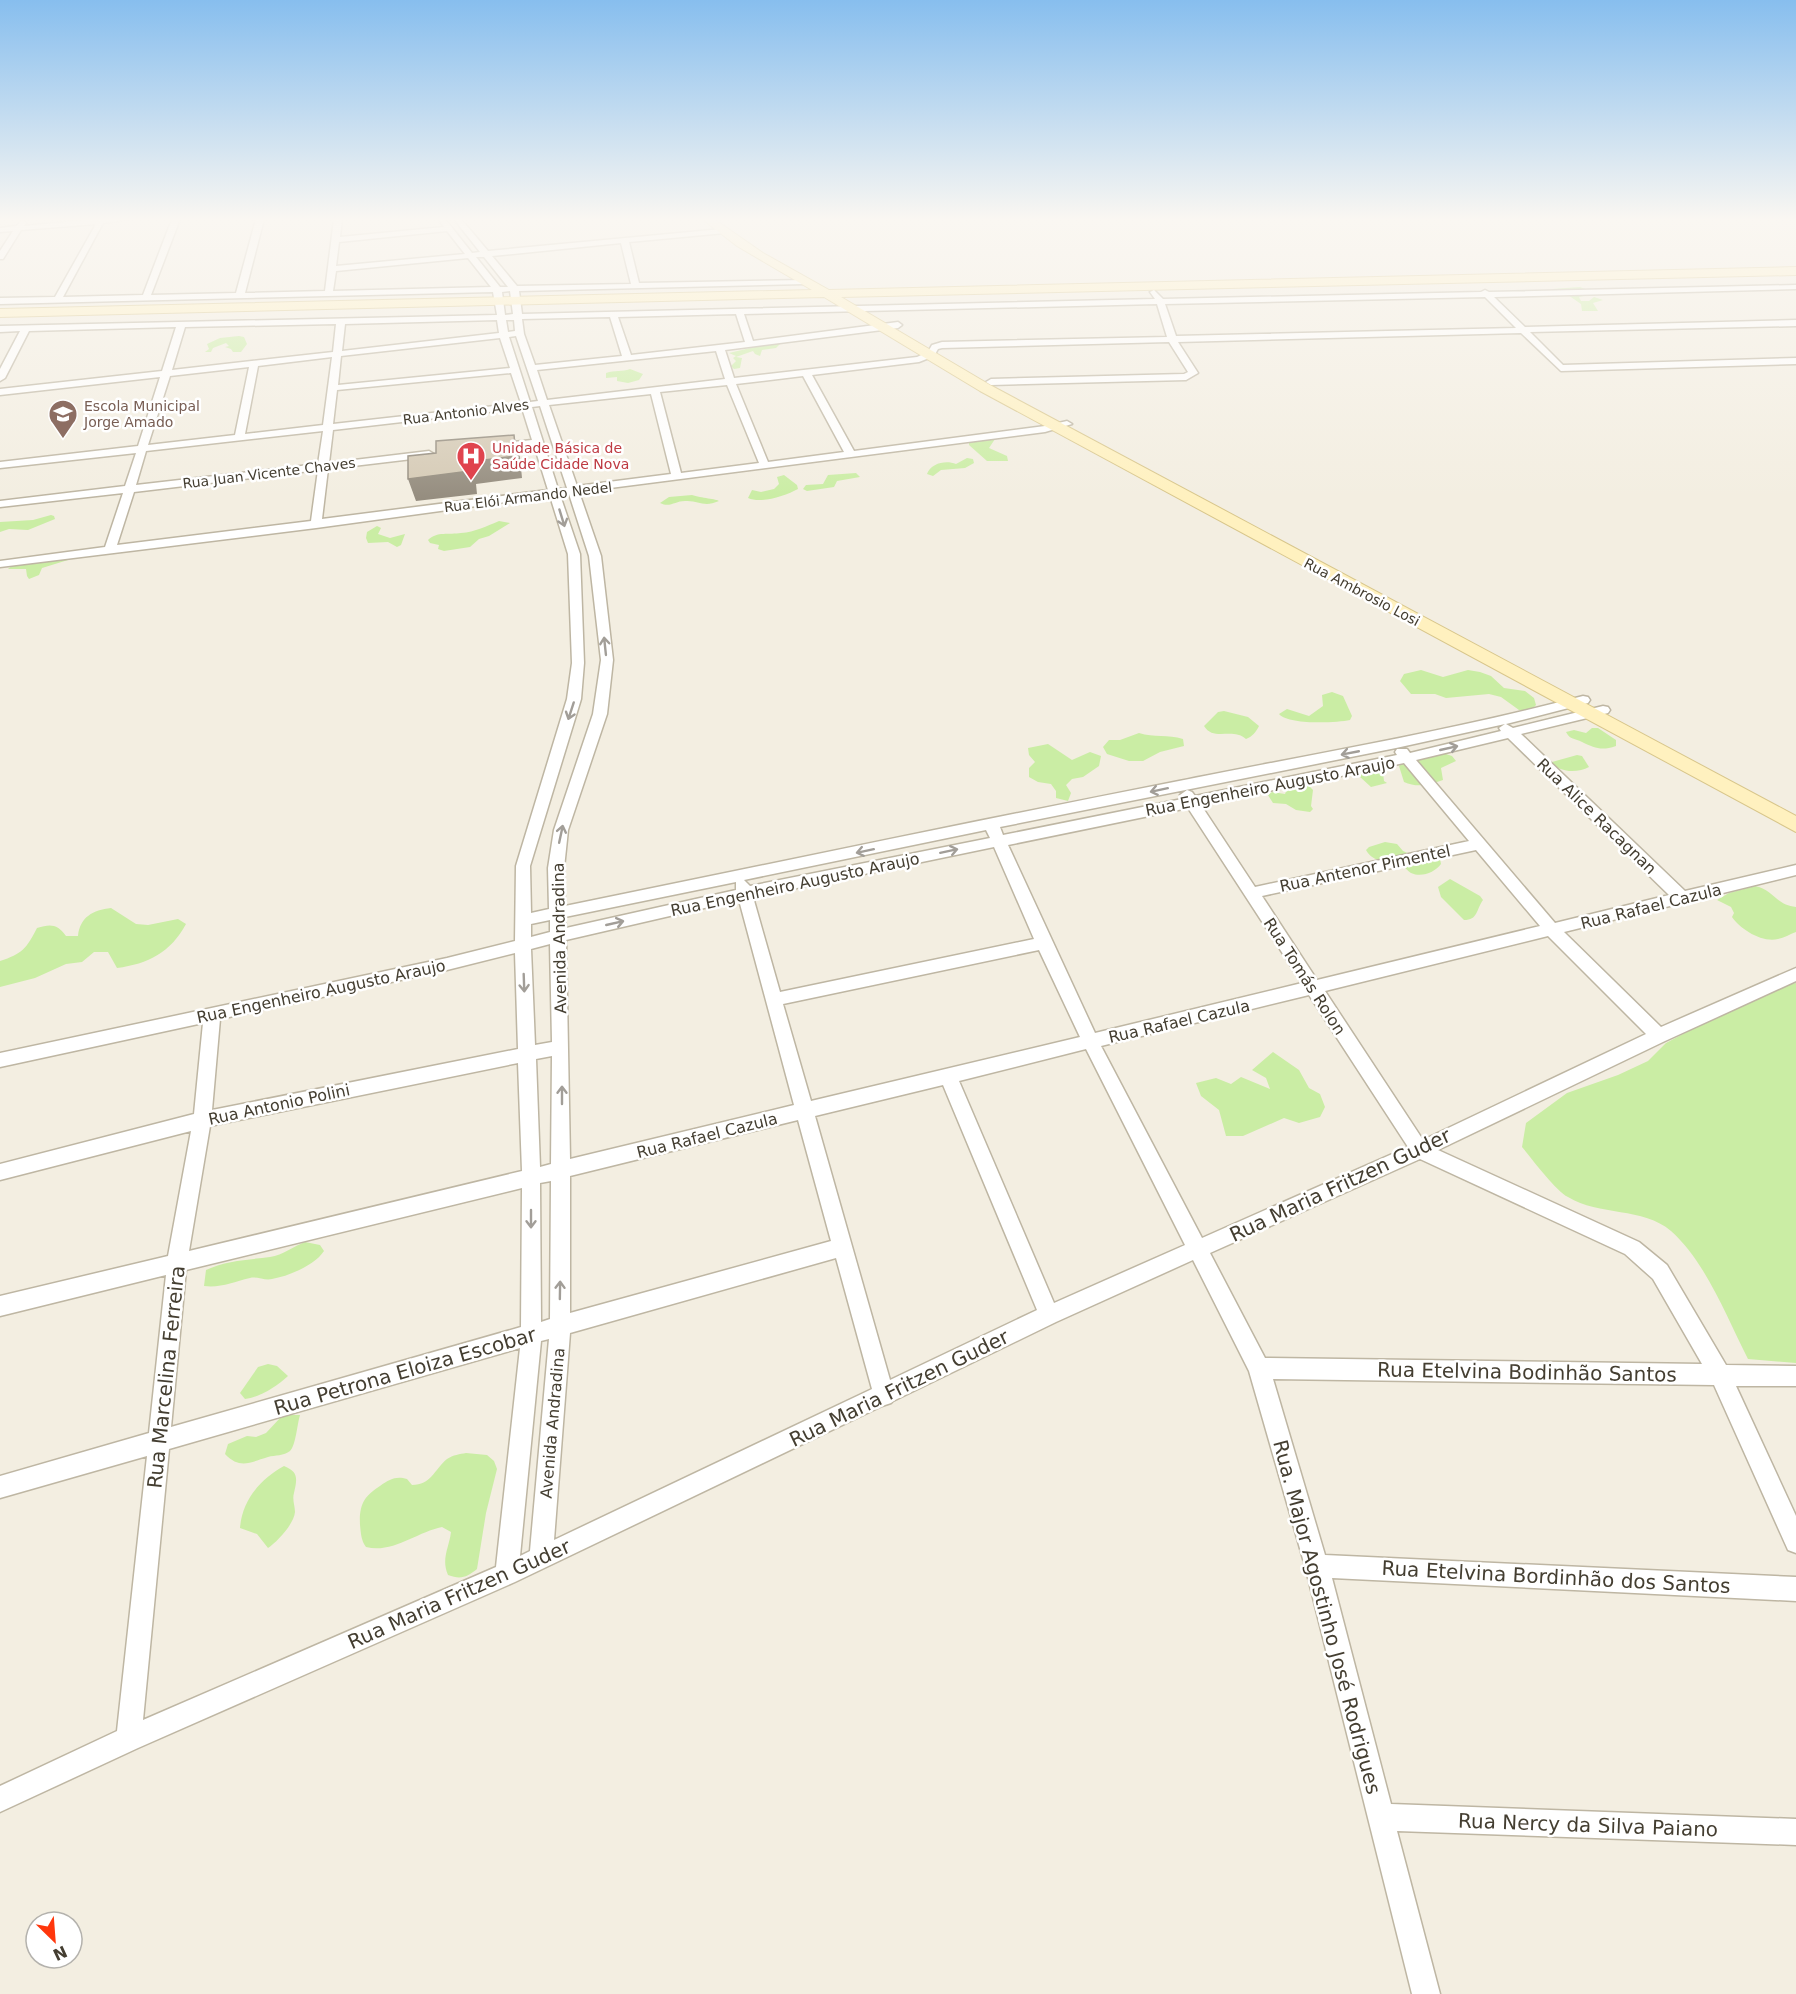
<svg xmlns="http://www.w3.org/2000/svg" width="1796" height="1994" viewBox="0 0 1796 1994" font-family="'DejaVu Sans',sans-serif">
<rect width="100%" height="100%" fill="#f3eee1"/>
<!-- green -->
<g fill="#caeda4">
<polygon points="1580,287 1585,289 1584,291 1588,295 1579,297 1581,301 1589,301 1594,297 1603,300 1593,303 1598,311 1582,311 1581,304 1568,295 1552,289"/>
<polygon points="239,336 244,337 247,344 241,352 233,352 231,349 225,347 229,346 226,343 213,348 211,352 205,352 209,349 207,344 220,338"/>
<polygon points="767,344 780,344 776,348 762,350 760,356 755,354 753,351 736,357 742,358 740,368 734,369 731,366 736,361 733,358 736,356 729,353"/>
<path d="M630,369l13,5 -4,6 -11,3 -11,-2v-4l-11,1v-5c9,-3 16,-1 24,-4z"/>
<polygon points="991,437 995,439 989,448 1007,456 1008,461 987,461 969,445 969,443"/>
<path d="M967,458l6,1 1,4 -9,5 -24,2 -8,6 -6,-2c4,-11 19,-14 29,-10z"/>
<polygon points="856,473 860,477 837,481 834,487 807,491 803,489 806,485 823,484 828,475"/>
<path d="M784,475l13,10 1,4c-13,7 -37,15 -50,9l4,-8 9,2 13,-3 5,-5 -2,-7z"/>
<path d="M692,495c9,3 25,4 27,6 -16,7 -20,-1 -34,0 -10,0 -15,7 -25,2l9,-6z"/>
<polygon points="51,515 54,516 55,519 28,530 9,529 0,532 0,522 33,520"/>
<path d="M499,521l11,2 -21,13 -10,3 -9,8 -26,4 -6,-2 1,-4 -9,-2 -2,-3c9,-9 21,-5 33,-7 14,-1 26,-7 38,-12z"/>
<polygon points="377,526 381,528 378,534 390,538 405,534 401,545 397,547 388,542 368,543 366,538 367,532"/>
<path d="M64,558l4,2 -26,8 -3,7 -10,4 -2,-3 -1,-7h-18c4,-6 45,-10 56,-11z"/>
<polygon points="1421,670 1443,677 1468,670 1480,672 1491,676 1504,688 1525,691 1534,698 1536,705 1530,711 1519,710 1501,697 1489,694 1446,698 1435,694 1411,694 1400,681 1404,674"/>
<path d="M1332,692l11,4 9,20 -2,4c-15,3 -61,5 -71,-6l8,-5 22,7 14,-10 -1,-11z"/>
<path d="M1224,711l24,6 11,9c-3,6 -7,11 -13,13 -14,-12 -32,3 -42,-13l14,-14z"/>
<path d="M1592,728h6l18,12v6c-15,5 -21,2 -34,-4 -7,-4 -12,-2 -16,-10l8,-2 12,3z"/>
<path d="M1139,733c15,5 29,1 44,6l1,7 -24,6 -17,9h-14l-22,-7 -4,-7 6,-7h11z"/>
<polygon points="1048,744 1072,760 1090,752 1101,756 1099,766 1083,777 1072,779 1066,785 1071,793 1068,801 1056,798 1056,791 1051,784 1038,782 1029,777 1029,768 1035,762 1029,755 1028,748"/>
<path d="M1443,753l9,3 4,5 -15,7 2,12c-13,5 -26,8 -39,2l-5,-16 3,-3z"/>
<path d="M1577,755l5,1 7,11c-11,6 -30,6 -37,-5z"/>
<polygon points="1376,768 1383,773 1384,781 1387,783 1371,787 1359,776 1364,771"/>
<polygon points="1297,784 1309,786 1313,790 1311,806 1313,809 1310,812 1296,810 1286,804 1273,803 1268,795 1272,792 1285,794 1288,787"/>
<path d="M1385,842l12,2 6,7 9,4 15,-6 11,-1 3,16c-6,8 -19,14 -30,9 -4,-2 -6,-7 -11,-8 -12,-5 -26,-1 -34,-15l3,-3z"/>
<path d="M1450,879l30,17 3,4c-7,10 -5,20 -19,20l-23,-23 -3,-10z"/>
<path d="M1755,886c18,3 22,20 41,21v25c-6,2 -12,6 -18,7 -16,4 -38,-10 -46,-22l2,-4 -3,-6 -14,-7 12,-7z"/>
<path d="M111,908l25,16 12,1 30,-6 8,5c-15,28 -38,40 -69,44l-9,-16h-14l-12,10 -16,2 -31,14 -35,9v-26c22,-7 27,-13 37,-33 14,-4 20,-4 29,8h12c2,-19 15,-26 33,-28z"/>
<path d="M1796,983v380l-48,-4c-21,-41 -42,-97 -77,-128 -28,-24 -72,-15 -103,-34 -13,-7 -35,-37 -46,-50l4,-24 41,-30 51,-18 30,-14 18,-18 102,-54z"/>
<polygon points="1273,1052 1299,1070 1309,1088 1320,1094 1325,1107 1320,1117 1299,1123 1284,1118 1243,1136 1226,1136 1219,1110 1201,1096 1196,1083 1216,1078 1231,1084 1241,1077 1270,1089 1266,1078 1252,1070"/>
<path d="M305,1242l15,3 4,6c-9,14 -35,25 -52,28 -7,2 -15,-3 -22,-1 -17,4 -29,10 -46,8l2,-16c21,-10 42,-10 64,-13 13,-2 24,-11 35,-15z"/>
<path d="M268,1364l9,2 11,10c-12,11 -28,21 -43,23l-5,-6 18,-26z"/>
<path d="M291,1415h9c-3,10 -4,30 -10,36 -6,5 -15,4 -22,6 -17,5 -28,13 -43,-3l3,-10 19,-8 9,1 10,-4 15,-16z"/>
<path d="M466,1453l21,2 7,6 3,8 -11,44 -9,56c-10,8 -16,11 -29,6 -7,-16 1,-27 3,-43l-9,-5c-25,5 -50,27 -76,20 -5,-7 -5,-13 -6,-22 -1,-20 4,-29 20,-39 10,-7 16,-10 27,-7l5,6c19,0 22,-15 35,-26 6,-4 13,-5 19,-6z"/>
<path d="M284,1466c15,6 13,13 10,27 -2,6 1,13 1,19 -1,12 -18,30 -27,36l-11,-14 -17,-6c2,-27 20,-49 44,-62z"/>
</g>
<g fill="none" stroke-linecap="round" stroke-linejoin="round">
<!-- street casing -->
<g stroke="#beb6a3" stroke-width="3">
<path id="street" d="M97,219h33l-27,4 -40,74 80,-2 29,-76h8l-29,76 85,-2 20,-74h8l-19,74 80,-2 9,-72h8l-2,18 104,-10 -6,-8h7l27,34 8,-1 -26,-33h7l27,32 234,-22h3v4l-96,9 10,41 166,-3 4,2 -4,2 -286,7 3,23 633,-15 -5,-7 4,-2 9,9 318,-7 4,-2 4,2 307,-7v4l-302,8 31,30 271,-7v6l-266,6 33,33 233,-7v6l-235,7 -40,-38 -343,9 20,31 -12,7 -195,5 -5,-3 5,-3 193,-5 4,-2 -19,-30 -227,6 -4,1 -4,7 -15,6 -107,13 42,76 191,-25 22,-5 5,3 -27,8 -466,60 22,64 12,104 -6,54 -39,116 -4,38 1,38c205,-42 409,-85 614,-125 135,-27 271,-50 404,-85l5,1 2,3 -2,3 -82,21 7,4 90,-22 5,1 2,3 -2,3 -87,21 164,157 111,-26v10l-232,57 97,95 135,-59v13l-131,60 -227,109 201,92 28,23 59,100 70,1v20h-60l60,130v37l-8,-3 -74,-165 -441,-6 52,176 471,22v24l-464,-23 59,226 405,15v26l-399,-14 43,163h-28l-107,-428 -56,-195 -56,-111 -137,62 -163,79 -2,2 -9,3 -367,176 -377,166 -138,64v-26l117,-55 30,-275 -147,42v-22l149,-43 17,-158 -166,41v-20l168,-40 23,-125 -191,49v-16l194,-50 9,-91 -203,44v-14l447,-95 68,-17 1,-75 51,-167 5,-36 -4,-109 -18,-58 -234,32 -316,39v-6l105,-14 18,-54 -123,14v-6l125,-15 11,-33 -136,15v-6l138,-16 22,-69 -160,18v-6l162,-18 14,-44 -147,4 -24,47 -5,3v-12l20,-38 -20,1v-6l497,-11 -4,-23 -493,12v-6l55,-1 41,-73 -75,6 -18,29h-3v-8l13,-20 -13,1v-4l16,-2 6,-5 4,2 -2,3zM447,231l18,23 -129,12 3,-24zM621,243l10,41 -114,2 -25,-30zM476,257h8l24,30h-8zM468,258l23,29 -158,4 3,-20zM510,291l3,23 -8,1 -3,-23zM1485,297l31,31 -340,8 -11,-32zM1157,304l10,33 -225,5 -10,3 -4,7 -11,5 -183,21 -9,-28 173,-22 4,-3 -4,-3 -145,19 -9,-27zM736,314l9,28 -114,13 -13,-38zM610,317l12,39 -87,9 -11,-31 -2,-15zM497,320l2,13 -157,18 3,-27zM506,320h8l1,11 -7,1zM336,324l-3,28 -161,18 13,-43zM516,336l22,65 -8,1 -21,-65zM500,338l10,30 -172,17 3,-29zM716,351l9,28 -178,21 -10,-30zM332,357l-9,68 -78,9 13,-68zM249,367l-14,68 -87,10 22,-69zM511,373l10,30 -188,21 4,-34zM803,376l41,76 -76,10 -32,-78zM727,385l32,78 -78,10 -21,-81zM651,394l20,80 -94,12 -28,-81zM540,406l27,82 -9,1 -26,-82zM522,408l10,32 -38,4 -5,3 5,3 40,-5 14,45 -226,29 6,-50 101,-12 5,-3 -5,-3 -100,12 4,-33zM323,431l-5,33 -182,21 10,-34zM318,470l-7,51 -194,24 17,-53zM569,494l20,62 12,104 -8,54 -39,116 -6,38 1,41 -18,4 -1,-47 51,-167 3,-36 -4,-109 -20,-59zM1505,724l-6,4 2,3 -91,22 -3,-4h-10l-2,3 2,3 -202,41 -3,-4 -5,-2 -7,5 2,4 -179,36 -3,-8 396,-79zM1508,738l161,157 -114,28 -139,-163zM1404,763l65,78 -214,46 -54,-82zM1188,808l114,175 -207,50 -87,-188zM986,830l4,8 -240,48 -6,-6zM994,847l40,92 -254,53 -27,-95zM1476,850l64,76 -223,54 -55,-84zM736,882v8l-170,38 -1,-11zM739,900l55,205 -224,54 -4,-219zM550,920v12l-19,5v-13zM1548,936l98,98 -223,106 -98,-149zM550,944l2,98 -17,3 -4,-96zM1039,950l41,87 -269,64 -28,-97zM515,953l3,96 -306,61 8,-91 227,-49zM1309,995l99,152 -206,91 -101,-192zM1086,1049l99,196 -131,58 -95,-222zM552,1056l-1,108 -11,3 -4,-108zM518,1063l4,108 -333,80 21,-125zM943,1085l94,225 -147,70 -75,-264zM798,1120l33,121 -261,72v-137zM1420,1159l205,95 28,25 49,85 -437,-6 -55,-105zM551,1181l-1,138 -9,3 -1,-139zM522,1188l-1,139 -350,100 15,-157zM836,1258l36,131 -318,151 16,-207zM549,1339l-19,212 -10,5 21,-215zM520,1348l-24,219 -353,153 26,-271z"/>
</g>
<!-- secondary casing -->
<g stroke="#d8c68b" stroke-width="2">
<polygon id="secondary" points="702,219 714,219 763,253 829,290 1796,267 1796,275 841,297 990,385 1796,816 1796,832 980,391 824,297 0,317 0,309 812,290 737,246"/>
</g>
<!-- street -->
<use href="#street" fill="#fff" fill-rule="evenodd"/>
<!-- secondary -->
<use href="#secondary" fill="#fff1bf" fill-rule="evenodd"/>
</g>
<!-- shaded-wall -->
<polygon fill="#958d7f" points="514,435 520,457 522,478 476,484 477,494 416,501 408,479"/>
<!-- building -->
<polygon fill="#d5cab5" stroke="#958d7f" stroke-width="1.5" points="514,435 516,456 469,462 470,471 408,479 408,456 436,453 436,441"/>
<!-- one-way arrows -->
<defs><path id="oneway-shaft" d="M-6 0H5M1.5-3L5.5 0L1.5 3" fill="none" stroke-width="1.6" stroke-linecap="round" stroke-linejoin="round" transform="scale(1.5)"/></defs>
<g stroke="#a29e98">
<use href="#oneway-shaft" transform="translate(562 518) rotate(73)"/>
<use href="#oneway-shaft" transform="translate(605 646) rotate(-96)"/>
<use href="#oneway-shaft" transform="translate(571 711) rotate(108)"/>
<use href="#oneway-shaft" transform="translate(1449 748) rotate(-13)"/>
<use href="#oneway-shaft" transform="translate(1350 753) rotate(169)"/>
<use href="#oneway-shaft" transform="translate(1159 790) rotate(168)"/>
<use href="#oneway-shaft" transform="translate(561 834) rotate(-78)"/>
<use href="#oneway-shaft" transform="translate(865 851) rotate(168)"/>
<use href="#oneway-shaft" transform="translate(949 851) rotate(-12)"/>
<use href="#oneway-shaft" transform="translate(615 923) rotate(-13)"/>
<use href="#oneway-shaft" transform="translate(524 983) rotate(88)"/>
<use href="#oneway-shaft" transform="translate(562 1095) rotate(-90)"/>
<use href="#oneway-shaft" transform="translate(531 1219) rotate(90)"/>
<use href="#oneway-shaft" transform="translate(560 1290) rotate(-89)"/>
</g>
<!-- sky -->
<linearGradient id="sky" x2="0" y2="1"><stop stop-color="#87beee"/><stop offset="0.44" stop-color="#faf7f2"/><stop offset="1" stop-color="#faf7f2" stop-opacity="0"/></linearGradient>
<rect width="1796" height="499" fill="url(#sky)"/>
<!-- icons -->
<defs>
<g id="school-pin" transform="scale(1.5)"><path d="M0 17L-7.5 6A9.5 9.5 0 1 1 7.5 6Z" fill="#8d6e63" stroke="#fff"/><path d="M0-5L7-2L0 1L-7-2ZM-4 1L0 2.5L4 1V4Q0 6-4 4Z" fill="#fff"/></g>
<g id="hospital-pin" transform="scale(1.5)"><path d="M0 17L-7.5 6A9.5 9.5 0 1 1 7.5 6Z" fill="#e0444e" stroke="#fff"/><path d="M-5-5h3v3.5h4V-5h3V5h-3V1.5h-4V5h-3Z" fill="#fff"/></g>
</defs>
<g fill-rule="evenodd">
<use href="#school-pin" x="63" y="414"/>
<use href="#hospital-pin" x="471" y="456"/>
</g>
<g text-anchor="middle" stroke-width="5" stroke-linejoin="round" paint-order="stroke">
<!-- far-education labels -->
<g font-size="14" fill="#785e54" stroke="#fff" text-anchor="start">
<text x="84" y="411">Escola Municipal<tspan x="84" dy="16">Jorge Amado</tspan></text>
</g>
<!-- far-street labels -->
<g font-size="14" fill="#443e31" stroke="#fff">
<text transform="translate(466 412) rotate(-7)" y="5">Rua Antonio Alves</text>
<text transform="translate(269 473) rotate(-7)" y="5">Rua Juan Vicente Chaves</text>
<text transform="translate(528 497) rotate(-7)" y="5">Rua Elói Armando Nedel</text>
<text transform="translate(1362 592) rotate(28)" y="5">Rua Ambrosio Losi</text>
</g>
<!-- far-health labels -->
<g font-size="14" fill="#be3a42" stroke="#fff" text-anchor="start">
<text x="492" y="453">Unidade Básica de<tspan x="492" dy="16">Saúde Cidade Nova</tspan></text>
</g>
<!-- street labels -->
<g font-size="16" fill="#443e31" stroke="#fff">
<text transform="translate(1270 786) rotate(-11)" y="6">Rua Engenheiro Augusto Araujo</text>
<text transform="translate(1597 816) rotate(44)" y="6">Rua Alice Racagnan</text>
<text transform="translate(1365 868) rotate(-12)" y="6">Rua Antenor Pimentel</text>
<text transform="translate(795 884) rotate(-12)" y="6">Rua Engenheiro Augusto Araujo</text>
<text transform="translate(1651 906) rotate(-14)" y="6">Rua Rafael Cazula</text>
<text transform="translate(559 938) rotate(-91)" y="6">Avenida Andradina</text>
<text transform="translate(1305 976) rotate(57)" y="6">Rua Tomás Rolon</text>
<text transform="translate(321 991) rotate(-12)" y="6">Rua Engenheiro Augusto Araujo</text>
<text transform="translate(1179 1021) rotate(-13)" y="6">Rua Rafael Cazula</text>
<text transform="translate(279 1104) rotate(-12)" y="6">Rua Antonio Polini</text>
<text transform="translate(707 1135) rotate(-14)" y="6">Rua Rafael Cazula</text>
<text transform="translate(552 1423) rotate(-85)" y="6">Avenida Andradina</text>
</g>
<!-- near-street labels -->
<g font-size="20" fill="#443e31" stroke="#fff">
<text transform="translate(1340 1185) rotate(-25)" y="7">Rua Maria Fritzen Guder</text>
<text transform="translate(405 1371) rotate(-16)" y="7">Rua Petrona Eloiza Escobar</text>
<text transform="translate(1527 1372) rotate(1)" y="7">Rua Etelvina Bodinhão Santos</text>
<text transform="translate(166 1377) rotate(-84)" y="7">Rua Marcelina Ferreira</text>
<text transform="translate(899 1388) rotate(-26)" y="7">Rua Maria Fritzen Guder</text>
<text transform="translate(1556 1577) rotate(3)" y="7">Rua Etelvina Bordinhão dos Santos</text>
<text transform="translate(459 1594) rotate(-24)" y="7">Rua Maria Fritzen Guder</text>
<text transform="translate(1327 1617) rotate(75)" y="7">Rua. Major Agostinho José Rodrigues</text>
<text transform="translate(1588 1825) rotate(2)" y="7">Rua Nercy da Silva Paiano</text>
</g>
</g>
<!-- north arrow -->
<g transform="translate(54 1940) rotate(155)"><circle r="28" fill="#ffffff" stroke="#b4b2ad" stroke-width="1.5"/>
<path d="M0-4.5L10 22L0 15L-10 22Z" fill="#ff370c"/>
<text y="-9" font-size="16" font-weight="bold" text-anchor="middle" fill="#443e31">N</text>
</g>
</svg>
